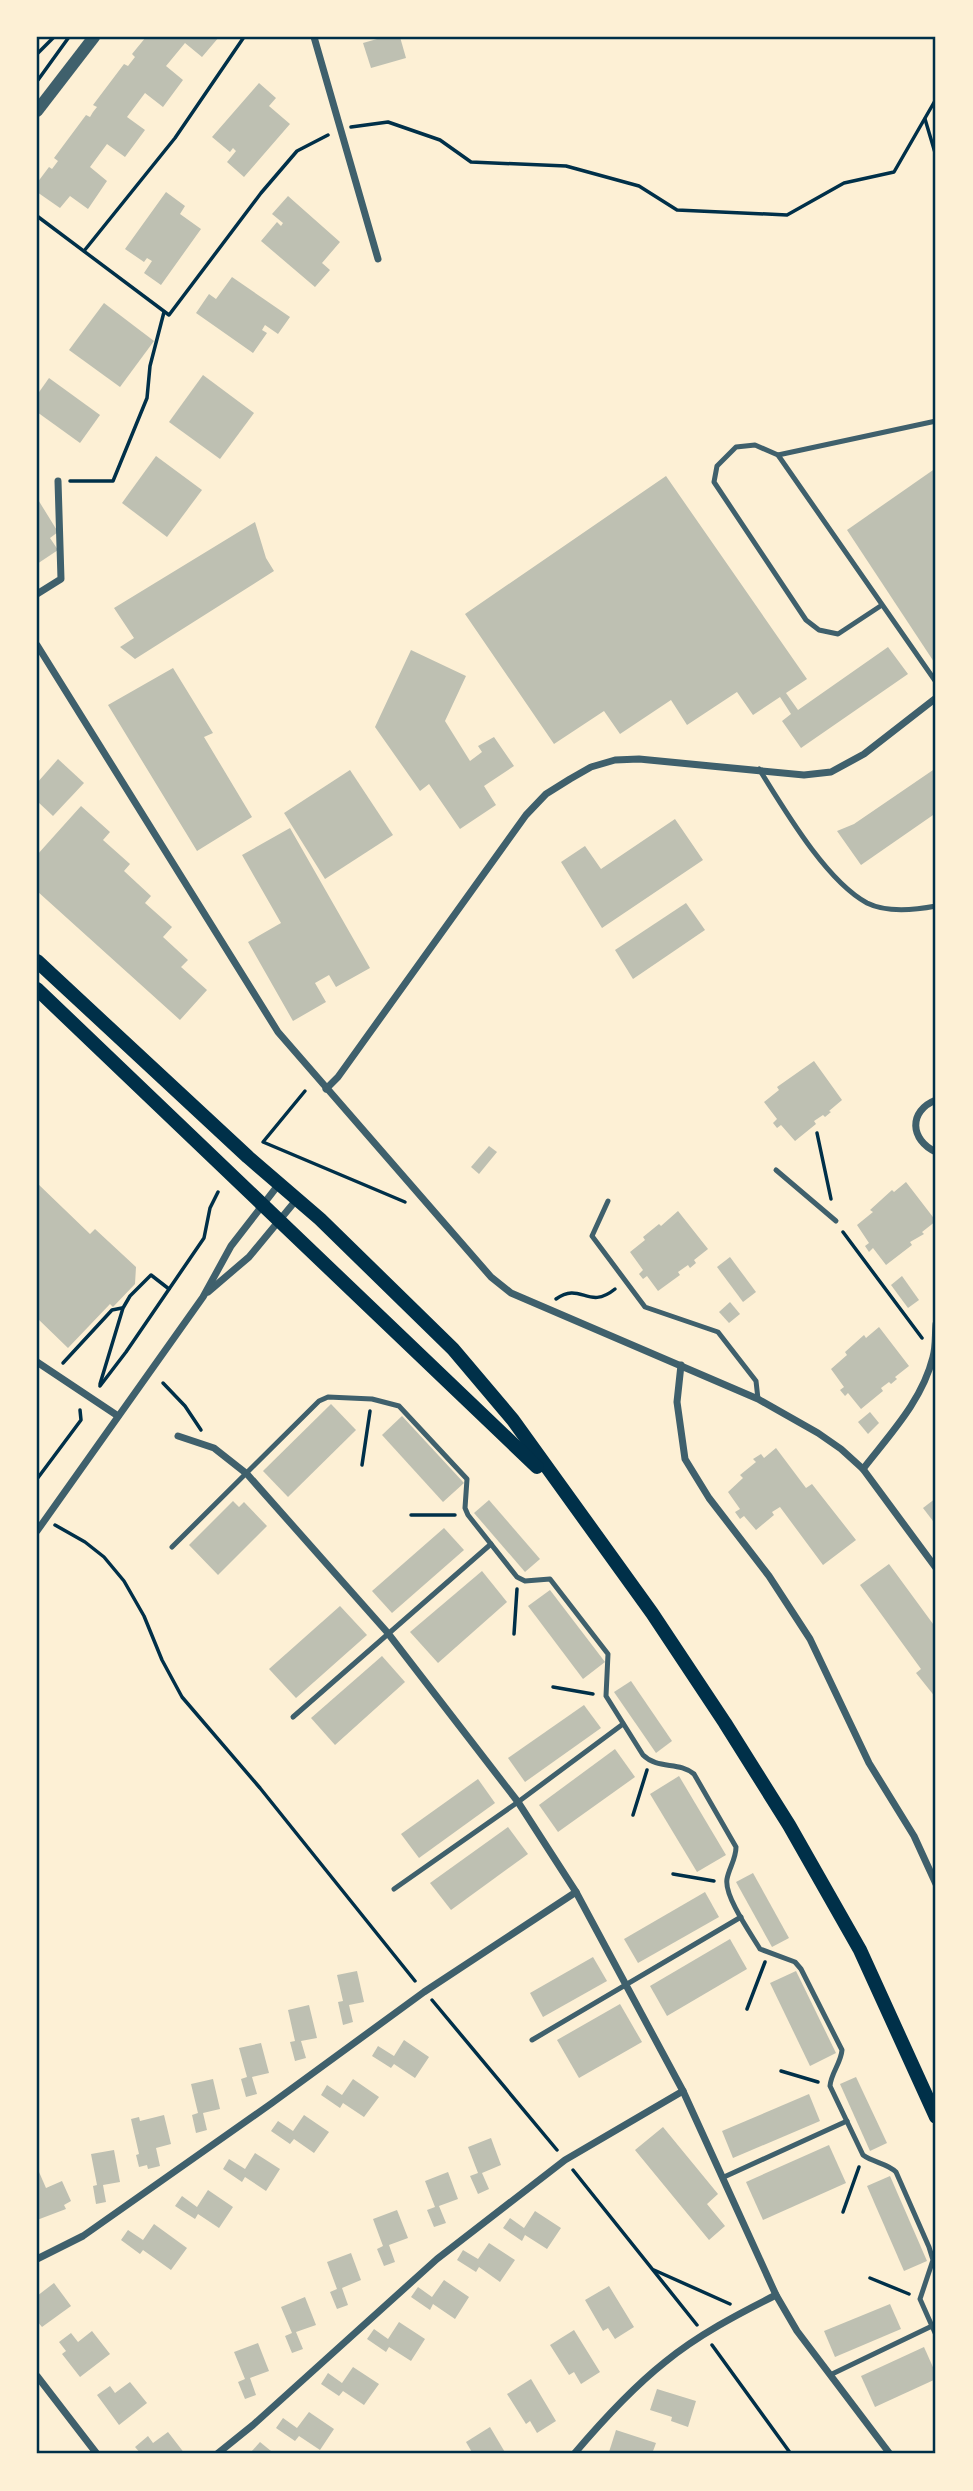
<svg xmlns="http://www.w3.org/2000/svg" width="973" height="2491" viewBox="0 0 973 2491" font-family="Literata,serif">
<rect width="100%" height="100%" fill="#fdf0d5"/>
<!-- building -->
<g fill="#bec0b2">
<polygon points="146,37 219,37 202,57 185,43 166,66 183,80 163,107 145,93 127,117 145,130 125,157 107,144 90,167 107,181 88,209 70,196 60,208 37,192 37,183 49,167 52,169 58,161 54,158 86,115 90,117 93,112 97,107 93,105 124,64 128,66 135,57 132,54"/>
<polygon points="384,37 400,37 406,58 371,68 363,43"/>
<polygon points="259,83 276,98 269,106 290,124 244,177 227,162 236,151 233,148 230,152 212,137"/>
<polygon points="166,192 185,206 180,214 201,229 161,285 144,273 152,261 147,258 144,262 125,249"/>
<polygon points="288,196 340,242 322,263 330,270 315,287 261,241 277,222 281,226 283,223 272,214"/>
<polygon points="232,277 290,317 278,334 265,325 262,330 267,333 253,353 196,313 209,294 216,299"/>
<polygon points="104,303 154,341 120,387 69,350"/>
<polygon points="203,375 254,413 220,459 169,422"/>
<polygon points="49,378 100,415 80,443 37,412 37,395"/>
<polygon points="156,456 202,490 167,537 122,503"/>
<polygon points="936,468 936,665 847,530"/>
<polygon points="666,476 807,679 786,693 798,710 888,647 908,674 801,748 782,721 791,714 780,697 753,715 737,692 687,725 671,700 620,734 604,711 554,744 465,614"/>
<polygon points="37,498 58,532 50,538 58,550 37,564"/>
<polygon points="255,522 266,558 274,571 135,659 120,647 134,638 114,608"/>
<polygon points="411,650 466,676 445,721 470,761 482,752 478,746 494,737 514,766 484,786 496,805 460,829 429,784 420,791 375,727"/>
<polygon points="173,668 213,733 204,737 252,817 197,851 108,705"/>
<polygon points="58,759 84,783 53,816 37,801 37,783"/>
<polygon points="936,768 936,813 861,865 837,831 854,824"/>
<polygon points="350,770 393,835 325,879 284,813"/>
<polygon points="81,806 110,832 103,840 130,864 124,871 151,896 145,903 172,927 163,937 188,960 181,967 207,990 180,1020 37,891 37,855"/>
<polygon points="675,819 703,860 602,928 561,862 585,846 601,869"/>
<polygon points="290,828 370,968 336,987 329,975 315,983 326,1002 293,1021 248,942 281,923 242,855"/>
<polygon points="686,903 705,930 633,979 615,950"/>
<polygon points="814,1061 842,1100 829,1111 831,1112 825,1117 823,1115 814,1121 816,1124 795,1141 781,1125 777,1128 773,1123 777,1119 764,1102 779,1090 777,1087"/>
<polygon points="489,1146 497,1152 479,1174 471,1167"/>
<polygon points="906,1182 936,1221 922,1232 924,1234 910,1242 912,1245 886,1265 873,1248 869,1252 865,1246 869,1243 857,1225 873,1212 870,1210 892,1190 894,1192"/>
<polygon points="37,1183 90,1234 95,1229 136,1267 135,1284 113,1307 110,1304 68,1348 37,1318"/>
<polygon points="678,1211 708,1249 694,1260 696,1263 690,1268 688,1265 678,1272 680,1275 658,1291 647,1276 643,1279 639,1274 643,1270 630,1252 645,1240 643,1237 659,1224 661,1226"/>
<polygon points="730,1257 756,1292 743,1302 717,1267"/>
<polygon points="902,1276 919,1300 908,1308 891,1285"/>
<polygon points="730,1302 740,1314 729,1323 719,1312"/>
<polygon points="879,1327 909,1366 895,1377 897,1379 891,1384 889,1382 881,1388 883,1391 861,1409 848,1393 845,1396 840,1390 844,1387 831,1369 847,1355 845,1352 864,1335 866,1338"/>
<polygon points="331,1404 356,1430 288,1497 263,1471"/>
<polygon points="870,1412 879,1423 868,1434 858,1422"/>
<polygon points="402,1416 464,1483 443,1502 382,1435"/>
<polygon points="776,1448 806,1488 812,1484 856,1540 823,1565 780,1507 772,1512 774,1515 756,1530 744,1516 740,1519 735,1512 740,1509 728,1492 743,1478 740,1475 756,1462 753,1459 761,1454 764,1458"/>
<polygon points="936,1498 936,1525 923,1508"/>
<polygon points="489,1500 540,1559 525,1572 474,1513"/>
<polygon points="233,1501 239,1507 244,1502 267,1526 218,1575 189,1545"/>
<polygon points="444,1528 464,1550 392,1613 372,1591"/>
<polygon points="889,1564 936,1628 936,1698 916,1673 921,1669 860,1585"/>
<polygon points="482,1571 507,1602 438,1663 410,1632"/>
<polygon points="550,1590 605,1662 583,1679 528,1606"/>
<polygon points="340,1606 367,1635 296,1698 269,1669"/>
<polygon points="382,1656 405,1682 335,1745 311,1718"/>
<polygon points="631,1681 672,1741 656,1753 614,1692"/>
<polygon points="584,1705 601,1728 525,1782 508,1758"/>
<polygon points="615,1749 635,1777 558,1832 539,1805"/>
<polygon points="679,1776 726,1855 697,1872 650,1794"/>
<polygon points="478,1779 495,1803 419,1858 401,1834"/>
<polygon points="508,1827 528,1854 451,1910 430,1883"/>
<polygon points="753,1873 789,1938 772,1947 736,1882"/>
<polygon points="705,1892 719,1917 638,1963 624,1939"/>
<polygon points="730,1939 747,1969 667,2016 650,1986"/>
<polygon points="593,1957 607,1981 543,2017 530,1993"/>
<polygon points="357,1971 364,2002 349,2005 353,2022 343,2025 338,2002 343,2001 337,1975"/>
<polygon points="796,1971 836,2053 810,2066 770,1983"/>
<polygon points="620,2004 642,2042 579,2078 557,2040"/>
<polygon points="309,2005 317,2038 301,2041 306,2058 295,2061 290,2042 295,2041 288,2010"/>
<polygon points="404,2040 429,2057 415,2078 394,2064 391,2068 372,2056 378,2046 394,2056"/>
<polygon points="261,2043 269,2073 252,2077 257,2094 246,2097 241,2079 247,2077 239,2048"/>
<polygon points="856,2077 887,2143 870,2151 840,2084"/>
<polygon points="213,2079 220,2109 203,2113 207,2130 196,2133 192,2115 198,2113 191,2084"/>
<polygon points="353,2079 379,2097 364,2117 343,2103 340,2108 321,2095 327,2085 342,2095"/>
<polygon points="809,2094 820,2121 733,2158 722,2131"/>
<polygon points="164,2115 171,2144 156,2148 160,2166 148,2169 147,2165 139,2167 136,2155 139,2154 131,2119 139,2117 140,2121"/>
<polygon points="304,2115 329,2132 314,2153 294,2139 290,2144 271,2131 278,2121 293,2131"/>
<polygon points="663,2127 718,2194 707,2204 725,2226 709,2240 635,2150"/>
<polygon points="491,2138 501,2165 482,2173 489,2189 478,2194 470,2176 478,2173 468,2147"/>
<polygon points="829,2145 846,2183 763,2220 746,2182"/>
<polygon points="114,2150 120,2182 103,2185 106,2202 96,2204 93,2186 97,2185 91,2154"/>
<polygon points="255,2153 280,2169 266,2191 245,2177 242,2182 223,2169 229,2159 245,2169"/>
<polygon points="39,2172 46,2188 62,2181 71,2201 64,2205 66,2209 37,2220 37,2173"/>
<polygon points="448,2172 458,2199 439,2206 446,2223 434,2227 427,2210 435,2207 425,2181"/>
<polygon points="890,2176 927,2261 904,2271 867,2186"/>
<polygon points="208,2190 233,2207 219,2228 198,2214 195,2219 175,2206 182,2196 197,2207"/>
<polygon points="397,2210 408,2238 389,2245 395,2262 384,2266 377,2249 383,2246 373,2219"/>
<polygon points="535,2211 561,2228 547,2249 525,2235 522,2241 503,2228 510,2218 524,2228"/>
<polygon points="154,2224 187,2248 171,2270 143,2250 140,2254 121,2240 128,2230 143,2240"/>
<polygon points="489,2243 515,2260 500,2282 479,2267 476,2272 457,2260 463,2250 478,2259"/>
<polygon points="351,2253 361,2280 342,2288 348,2305 337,2309 330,2292 337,2289 327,2262"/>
<polygon points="444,2280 469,2297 455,2319 433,2304 430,2310 411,2297 418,2287 432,2297"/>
<polygon points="54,2283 71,2306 42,2327 37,2321 37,2296"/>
<polygon points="609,2286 634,2327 615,2339 608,2328 603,2331 585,2300"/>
<polygon points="305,2297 316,2325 296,2332 303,2349 292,2353 285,2336 292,2333 281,2307"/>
<polygon points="890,2304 901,2329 835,2357 824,2331"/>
<polygon points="399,2322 425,2339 411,2361 389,2347 386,2352 367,2339 374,2329 388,2339"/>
<polygon points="574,2330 600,2372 581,2384 574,2372 569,2375 550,2345"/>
<polygon points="92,2331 110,2354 80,2377 62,2354 66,2351 59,2342 71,2333 78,2342"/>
<polygon points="258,2343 269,2371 250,2378 256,2395 245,2399 238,2382 245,2379 234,2352"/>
<polygon points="924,2347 936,2374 936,2379 875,2407 861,2376"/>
<polygon points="353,2367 379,2384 364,2405 343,2391 339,2396 321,2384 328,2373 342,2383"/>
<polygon points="531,2379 556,2421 537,2433 530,2421 526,2424 507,2394"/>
<polygon points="130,2382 147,2403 119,2425 97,2395 110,2386 115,2393"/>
<polygon points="657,2389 696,2401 688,2427 671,2421 672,2417 650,2410"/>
<polygon points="309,2412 334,2429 320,2450 299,2436 295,2441 276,2428 283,2418 297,2428"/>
<polygon points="490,2427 506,2454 473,2454 466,2442"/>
<polygon points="616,2430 656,2443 652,2454 609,2452"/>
<polygon points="168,2432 185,2454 141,2454 135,2447 148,2436 153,2443"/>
<polygon points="260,2442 271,2451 268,2454 251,2452"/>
</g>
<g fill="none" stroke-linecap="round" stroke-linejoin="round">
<!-- path -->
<g stroke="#003049" stroke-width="3.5">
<polyline points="37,54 54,37"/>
<polyline points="38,80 69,37"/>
<polyline points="925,119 936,156"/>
<polyline points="351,127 388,122 440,140 471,162 566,166 639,186 677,210 787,215 844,183 894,172 936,99"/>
<polyline points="37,216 169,315 261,193 297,151 328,135"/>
<polyline points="84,251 175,138 244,37"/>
<polyline points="70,481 113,481 147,398 150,366 164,312"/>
<polyline points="305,1091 263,1142 405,1202"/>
<polyline points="817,1133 831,1199"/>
<polyline points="843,1232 922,1338"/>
<path d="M556,1299c25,-18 32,12 59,-10"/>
<polyline points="63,1363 112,1310 122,1308"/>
<polyline points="163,1383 185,1406 201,1430"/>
<polyline points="100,1384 123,1308 130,1296 151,1275 169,1289"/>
<polyline points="100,1386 126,1352 204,1238 210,1208 218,1192"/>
<polyline points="362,1465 370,1411"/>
<polyline points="37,1479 81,1420 80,1410"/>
<polyline points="411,1515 455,1515"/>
<polyline points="55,1525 85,1542 104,1557 124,1581 144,1616 162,1660 182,1697 260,1788 415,1981"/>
<polyline points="514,1634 517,1589"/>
<polyline points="553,1687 593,1694"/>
<polyline points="633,1815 647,1770"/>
<polyline points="673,1874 714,1881"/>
<polyline points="432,2000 557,2150"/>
<polyline points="747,2009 765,1962"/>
<polyline points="781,2071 818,2082"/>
<polyline points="573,2170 697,2325"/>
<polyline points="843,2212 859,2167"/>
<polyline points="654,2270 730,2304"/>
<polyline points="870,2278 909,2294"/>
<polyline points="712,2345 791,2454"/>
<polyline points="935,2412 936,2410"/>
</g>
<!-- service -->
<g stroke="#3f606c" stroke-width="5">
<polyline points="778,455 936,421"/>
<polyline points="882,605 838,634 819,630 806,620 714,482 717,466 736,447 755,445 778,455 936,682"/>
<path d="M759,769c25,40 67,112 108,134 20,10 48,7 69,3"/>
<polyline points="776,1170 836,1221"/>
<polyline points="608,1201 592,1236 645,1307 718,1332 756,1381 758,1399"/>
<path d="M172,1547l147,-146 9,-4 44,2 27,7 68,73 -2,29 3,7 49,62 8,4 25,-2 58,75 -2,42 37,59c15,15 36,6 51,19l42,73c0,12 -7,21 -9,32 -3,17 24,55 33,70l35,13 6,7 41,81c-1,13 -11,23 -12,36l33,69c11,8 24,8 33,17l33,75 4,13 -13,39 16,36"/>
<polyline points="293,1717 491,1544"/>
<polyline points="394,1889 518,1802 623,1724"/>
<polyline points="532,2040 741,1917"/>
<polyline points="724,2177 847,2121"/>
<polyline points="830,2375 932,2326"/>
</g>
<!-- minor -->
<g stroke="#3f606c" stroke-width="7">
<polyline points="314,37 378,259"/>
<polyline points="37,594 61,579 58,481"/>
<polyline points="37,645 278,1032 491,1277 511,1293 758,1399 818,1433 841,1449 863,1469 936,1568"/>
<polyline points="326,1089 338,1077 526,815 546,794 570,779 591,767 615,760 639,759 804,775 831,772 864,754 936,698"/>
<path d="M936,1100c-28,11 -26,40 0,52"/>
<polyline points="208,1292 249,1257 297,1199"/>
<polyline points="37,1362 118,1416"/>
<polyline points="681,1365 677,1402 685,1459 709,1498 769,1576 810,1639 869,1763 914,1836 936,1884"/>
<polyline points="178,1436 214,1448 247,1474 387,1632 518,1802 576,1892 683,2091 776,2295 797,2331 890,2454"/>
<path d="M863,1469c27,-35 59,-68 70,-112 3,-10 2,-22 3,-33"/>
<polyline points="37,1531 203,1297 231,1246 279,1184"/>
<polyline points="37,2259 83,2236 272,2103 424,1992 576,1892"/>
<polyline points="37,2376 97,2454"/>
<polyline points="217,2454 253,2425 437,2259 565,2160 683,2091"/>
<path d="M574,2454c28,-33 57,-65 91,-92 33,-27 73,-48 111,-67"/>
</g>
<!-- tertiary -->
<polyline stroke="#3f606c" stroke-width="12" points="37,111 94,37"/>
<!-- secondary -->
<g stroke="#003049" stroke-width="14">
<polyline points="37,961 248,1157 320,1219 453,1349 513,1420 652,1613 725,1723 789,1825 860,1950 936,2117"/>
<polyline points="37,989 537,1467"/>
</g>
</g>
<!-- border -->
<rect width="973" height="2491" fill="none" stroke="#fdf0d5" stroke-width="77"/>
<rect x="38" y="38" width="896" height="2414" fill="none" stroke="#003049" stroke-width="2.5"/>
</svg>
